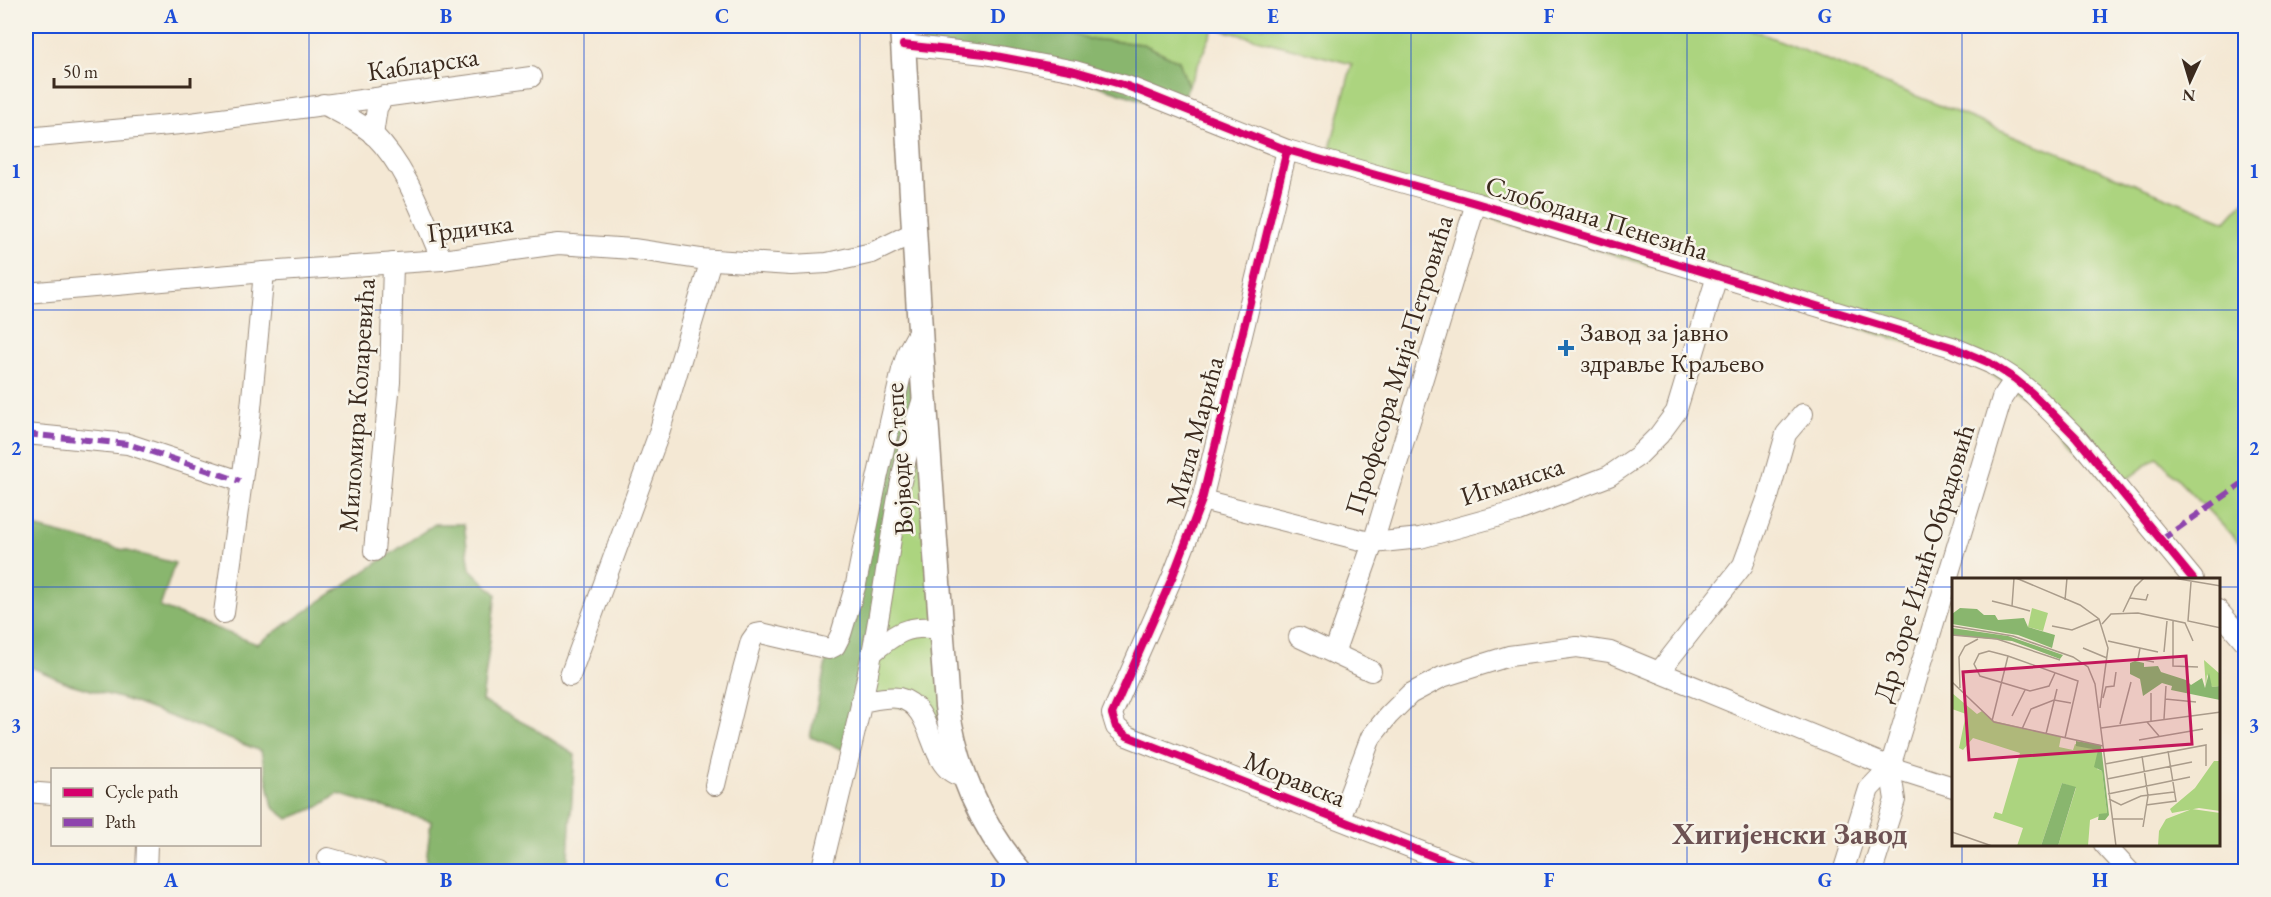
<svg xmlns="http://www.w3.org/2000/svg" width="2271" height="897" viewBox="0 0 2271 897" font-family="'EB Garamond',serif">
<rect width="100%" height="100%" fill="#f7f3e8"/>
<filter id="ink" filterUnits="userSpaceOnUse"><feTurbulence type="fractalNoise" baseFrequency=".0167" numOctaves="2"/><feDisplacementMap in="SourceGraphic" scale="12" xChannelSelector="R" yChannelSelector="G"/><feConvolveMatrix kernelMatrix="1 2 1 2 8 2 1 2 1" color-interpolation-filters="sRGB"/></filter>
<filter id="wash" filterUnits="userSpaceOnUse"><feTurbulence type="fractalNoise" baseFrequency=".008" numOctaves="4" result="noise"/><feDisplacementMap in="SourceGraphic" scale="24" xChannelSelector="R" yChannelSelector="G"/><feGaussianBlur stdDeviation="1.35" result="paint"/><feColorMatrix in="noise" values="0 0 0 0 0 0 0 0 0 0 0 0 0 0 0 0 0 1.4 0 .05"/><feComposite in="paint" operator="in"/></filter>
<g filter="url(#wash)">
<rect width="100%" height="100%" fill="#f4e8d4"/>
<!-- green -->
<g fill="#acd47f" stroke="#747f4e" stroke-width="1.5">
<polygon points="1049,26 1748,26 1748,28 2226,221 2245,200 2245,549 2157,457 2113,490 2031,400 1972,362 1325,168 1352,64 1214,28 1188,87 1179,61 1143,44 1089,39"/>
<polygon points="918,415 956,753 915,709 861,702"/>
</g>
<!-- forest -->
<g fill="#89b66e" stroke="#627046" stroke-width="1.5">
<polygon points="923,26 1055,26 1089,39 1143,44 1179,61 1188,87 1175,111 1075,78 984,61 925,57"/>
<polygon points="908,351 925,396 849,752 810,737 829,649 835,646"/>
<polygon points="435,524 464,524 470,569 496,594 482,701 535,729 575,755 567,871 461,871 426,862 431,821 338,794 318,807 288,819 273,807 261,751 127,700 70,684 26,665 26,525 175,563 160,607 257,644"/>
</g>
</g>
<g filter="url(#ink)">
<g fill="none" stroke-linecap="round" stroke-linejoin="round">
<!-- minor casing -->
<g stroke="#988979" stroke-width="22">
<g id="minor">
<polyline points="903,45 985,54 1075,71 1127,86 1287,150 1476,203 1952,347 1990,363 2015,379 2032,393 2076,437 2193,579"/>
<path d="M323,104c17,9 37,18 51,31 34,34 49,82 68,125"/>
<polyline points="373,135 377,108 384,96"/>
<polyline points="26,138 191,123 531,77"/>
<polyline points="1287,150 1202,500 1172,578 1112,714 1116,727 1127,736 1473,872"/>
<polyline points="26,293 264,272 442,260 558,244 633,249 700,259 791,265 827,263 872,253 915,232"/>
<polyline points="26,434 128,444 240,481"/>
<polyline points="1202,500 1373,543 1420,538 1518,511 1609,476 1638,456 1659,435 1676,412 1717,276"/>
<polyline points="374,551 390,382 393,263"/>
<polyline points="2218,610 2246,643"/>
<polyline points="224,613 249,429 264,272"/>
<polyline points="1299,637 1371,671"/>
<path d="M872,653c23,-20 36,-29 68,-24"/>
<polyline points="1334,653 1373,543 1476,203"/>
<polyline points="1659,672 1743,565 1769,494 1786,434 1803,414"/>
<polyline points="570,676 658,436 711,260"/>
<path d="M861,702c12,-2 25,-6 38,-4 39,9 26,74 66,79"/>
<polyline points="715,785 740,681 751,641 756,634 761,633 829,649 835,646 841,634 856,584 877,479 902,370 908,351 920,329"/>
<polyline points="26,792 52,794"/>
<polyline points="1340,819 1371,737 1388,716 1410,694 1442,677 1509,656 1577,647 1610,652 1890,767 1953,787"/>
<polyline points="2104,844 2130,872"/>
<polyline points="328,858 378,872"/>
<polyline points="146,872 147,844"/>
<path d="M821,872c17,-73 37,-146 51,-219 17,-83 22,-170 50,-251"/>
<polyline points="1843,872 1869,789 1890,767 2002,398 2015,379"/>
<polyline points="1872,872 1895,800 1890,767"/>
</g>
</g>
<!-- tertiary casing -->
<g stroke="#988979" stroke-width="27">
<path id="tertiary" d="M902,26l20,337 25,343c8,60 34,120 73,166"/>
</g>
<!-- minor -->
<use href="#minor" stroke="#fff" stroke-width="20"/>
<!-- tertiary -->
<use href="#tertiary" stroke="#fff" stroke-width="24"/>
<!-- quiet -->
<g stroke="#8e44ad" stroke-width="6" stroke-dasharray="12 6" stroke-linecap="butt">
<polyline points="26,434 128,444 240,481"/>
<polyline points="2161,540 2246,481"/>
</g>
<!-- cycleway casing -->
<g stroke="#f7f3e8" stroke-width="11">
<g id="cycleway">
<polyline points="903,45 985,54 1075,71 1127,86 1287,150 1476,203 1952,347 1990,363 2015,379 2032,393 2076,437 2193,579"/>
<polyline points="1287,150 1202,500 1172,578 1112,714 1116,727 1127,736 1473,872"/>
</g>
</g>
<!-- cycleway -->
<use href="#cycleway" stroke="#d6006c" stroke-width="8"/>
</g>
</g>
<!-- grid -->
<path fill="none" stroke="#1d4ed8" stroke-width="1.5" stroke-opacity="0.55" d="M309,26v846M584,26v846M860,26v846M1136,26v846M1411,26v846M1687,26v846M1962,26v553M26,310h2220M26,587h1927M2218,587h28M1962,844v28"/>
<!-- markers -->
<path fill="#1f6fb2" stroke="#f7f3e8" stroke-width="2" d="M1563 339h6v6h6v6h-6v6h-6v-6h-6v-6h6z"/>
<g text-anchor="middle" stroke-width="5" stroke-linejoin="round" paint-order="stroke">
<!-- street labels -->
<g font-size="27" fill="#3b2a1e" stroke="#f7f3e8">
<text transform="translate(423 64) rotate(-8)" y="9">Кабларска</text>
<text transform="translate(1597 218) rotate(17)" y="9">Слободана Пенезића</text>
<text transform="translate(470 228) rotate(-7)" y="9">Грдичка</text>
<text transform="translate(1399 365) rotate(-73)" y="9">Професора Мија Петровића</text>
<text transform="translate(357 405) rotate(-86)" y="9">Миломира Коларевића</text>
<text transform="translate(1195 432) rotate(-75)" y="9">Мила Марића</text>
<text transform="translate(899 459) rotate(-94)" y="9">Војводе Степе</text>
<text transform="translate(1512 481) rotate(-18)" y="9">Игманска</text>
<text transform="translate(1924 563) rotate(-73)" y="9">Др Зоре Илић-Обрадовић</text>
<text transform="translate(1295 779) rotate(22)" y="9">Моравска</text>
</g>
<!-- poi labels -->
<g font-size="27" fill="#3b2a1e" stroke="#f7f3e8" text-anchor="start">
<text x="1580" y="341">Завод за јавно<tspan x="1580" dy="31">здравље Краљево</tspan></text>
</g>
<!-- quarter labels -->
<g font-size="30" font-weight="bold" fill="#6d5253" stroke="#f7f3e8">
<text x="1790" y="844">Хигијенски Завод</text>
</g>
</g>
<!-- overview -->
<g transform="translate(1952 578)">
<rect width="268" height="268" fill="#f4e8d4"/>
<path d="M80,30l16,5 -5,18 -15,-4zM252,82l16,14v12l-8,1 -5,-13 -1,14zM0,115l25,21 5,-3 12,10 67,16 -2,10 14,3 2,-6 23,6 -1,19 5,2 5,42 -17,7 -2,26h-30l18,-58 -14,-5 -21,63h-24l6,-18 -30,-10 2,-6 7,2 18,-61 -47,-15 -10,12 -4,-2 7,-34 -14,-5zM262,183h6v50l-21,-3 -27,5 -2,-4 25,-21zM240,231l28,4v33h-62l1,-15 7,-12z" fill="#acd47f"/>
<path d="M8,30l17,1 7,6h11l3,5 26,-2 4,9 27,8 -3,13 -34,-13 -66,-11v-10zM0,50l56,8 55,19 -3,4 -48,-18 -60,-6zM183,83l9,2v4l14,-1 3,6 25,8 5,5 11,-7 3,10 4,-15 3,14 8,-1v14l-49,-10 1,-4 -10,-3 -19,13 -3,-17 -10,-5v-11zM124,163l25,4 8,70 -4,5h-7l1,-6 8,-1 -5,-42 -8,-4 4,-17 -22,-4zM110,205l14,4 -18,59h-17z" fill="#89b66e"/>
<path fill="none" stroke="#aa9c8b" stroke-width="1.5" d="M64,0l64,27 19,14 9,29 -8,60M221,0l48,8M239,4l-3,39 33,7M178,20l16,2 2,-6M113,22l2,-22M40,23l20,5 2,-28M60,28l18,5M171,34l12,-25 9,-9M221,43v45l25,1M150,46l9,-10 27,-1 47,10 8,18M0,48l61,10 60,21 15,10 7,17 21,162M100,48l20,4 27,-11M0,57l45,4 63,21M156,63l50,11M131,70l24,10M188,70l-2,11 16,3M212,74l3,-31M103,95l-6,13 -19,5 -50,-15 -6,-12 5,-10 10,-3 19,5 70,25 -13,57M0,104l42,40 109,24M8,110l-1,-31 6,-11 13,-7M199,115v28M151,120l3,-11 8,-1 2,-14M213,121l31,3M60,138l13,-26M212,141l2,-33M40,143l16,-65M195,144l12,14M168,146l11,-42M149,150l120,-16M70,151l9,-20 23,-9 17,3M94,156l11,-45M187,162l64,-11M190,178l6,40 -5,31M153,186l101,-19v21M155,201l85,-17M156,216l82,-17M157,221l12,6 20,-9 33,-4M194,227l30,-4 -8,-50M160,241h31M0,254l40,14"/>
<path fill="#c2185b" fill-opacity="0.15" stroke="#c2185b" stroke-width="3" d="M234,78l6,88 -223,16 -6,-88z"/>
<rect width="268" height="268" fill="none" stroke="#3b2a1e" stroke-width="3"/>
</g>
<!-- margin -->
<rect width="2271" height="897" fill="none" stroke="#f7f3e8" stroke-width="66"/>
<!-- legend -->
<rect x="51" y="768" width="210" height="78" fill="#f7f3e8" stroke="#aca397" stroke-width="1.5"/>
<rect x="63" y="788" width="30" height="9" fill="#d6006c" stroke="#aca397" stroke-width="1.5"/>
<text x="105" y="798" font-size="18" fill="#3b2a1e">Cycle path</text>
<rect x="63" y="818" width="30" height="9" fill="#8e44ad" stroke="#aca397" stroke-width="1.5"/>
<text x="105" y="828" font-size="18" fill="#3b2a1e">Path</text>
<!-- north arrow -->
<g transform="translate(2190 81) rotate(184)" stroke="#f7f3e8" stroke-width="4.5" paint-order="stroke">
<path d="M0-4.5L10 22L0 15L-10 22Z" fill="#3b2a1e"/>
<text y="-9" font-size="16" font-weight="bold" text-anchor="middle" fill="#3b2a1e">N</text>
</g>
<!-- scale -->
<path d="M54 78v9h136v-9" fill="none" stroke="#3b2a1e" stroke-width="3"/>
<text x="63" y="78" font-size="18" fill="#3b2a1e" stroke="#f7f3e8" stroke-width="4.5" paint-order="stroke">50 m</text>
<rect x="33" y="33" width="2205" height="831" fill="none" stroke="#1d4ed8" stroke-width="2"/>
<g font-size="20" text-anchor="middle" font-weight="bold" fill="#1d4ed8">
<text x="171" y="23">A</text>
<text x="446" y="23">B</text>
<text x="722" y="23">C</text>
<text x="998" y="23">D</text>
<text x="1273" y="23">E</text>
<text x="1549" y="23">F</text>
<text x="1825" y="23">G</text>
<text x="2100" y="23">H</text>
<text x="16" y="178">1</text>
<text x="2254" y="178">1</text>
<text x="16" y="455">2</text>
<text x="2254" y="455">2</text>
<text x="16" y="732">3</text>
<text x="2254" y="732">3</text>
<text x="171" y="887">A</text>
<text x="446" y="887">B</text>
<text x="722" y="887">C</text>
<text x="998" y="887">D</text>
<text x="1273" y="887">E</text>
<text x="1549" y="887">F</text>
<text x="1825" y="887">G</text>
<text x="2100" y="887">H</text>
</g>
</svg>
